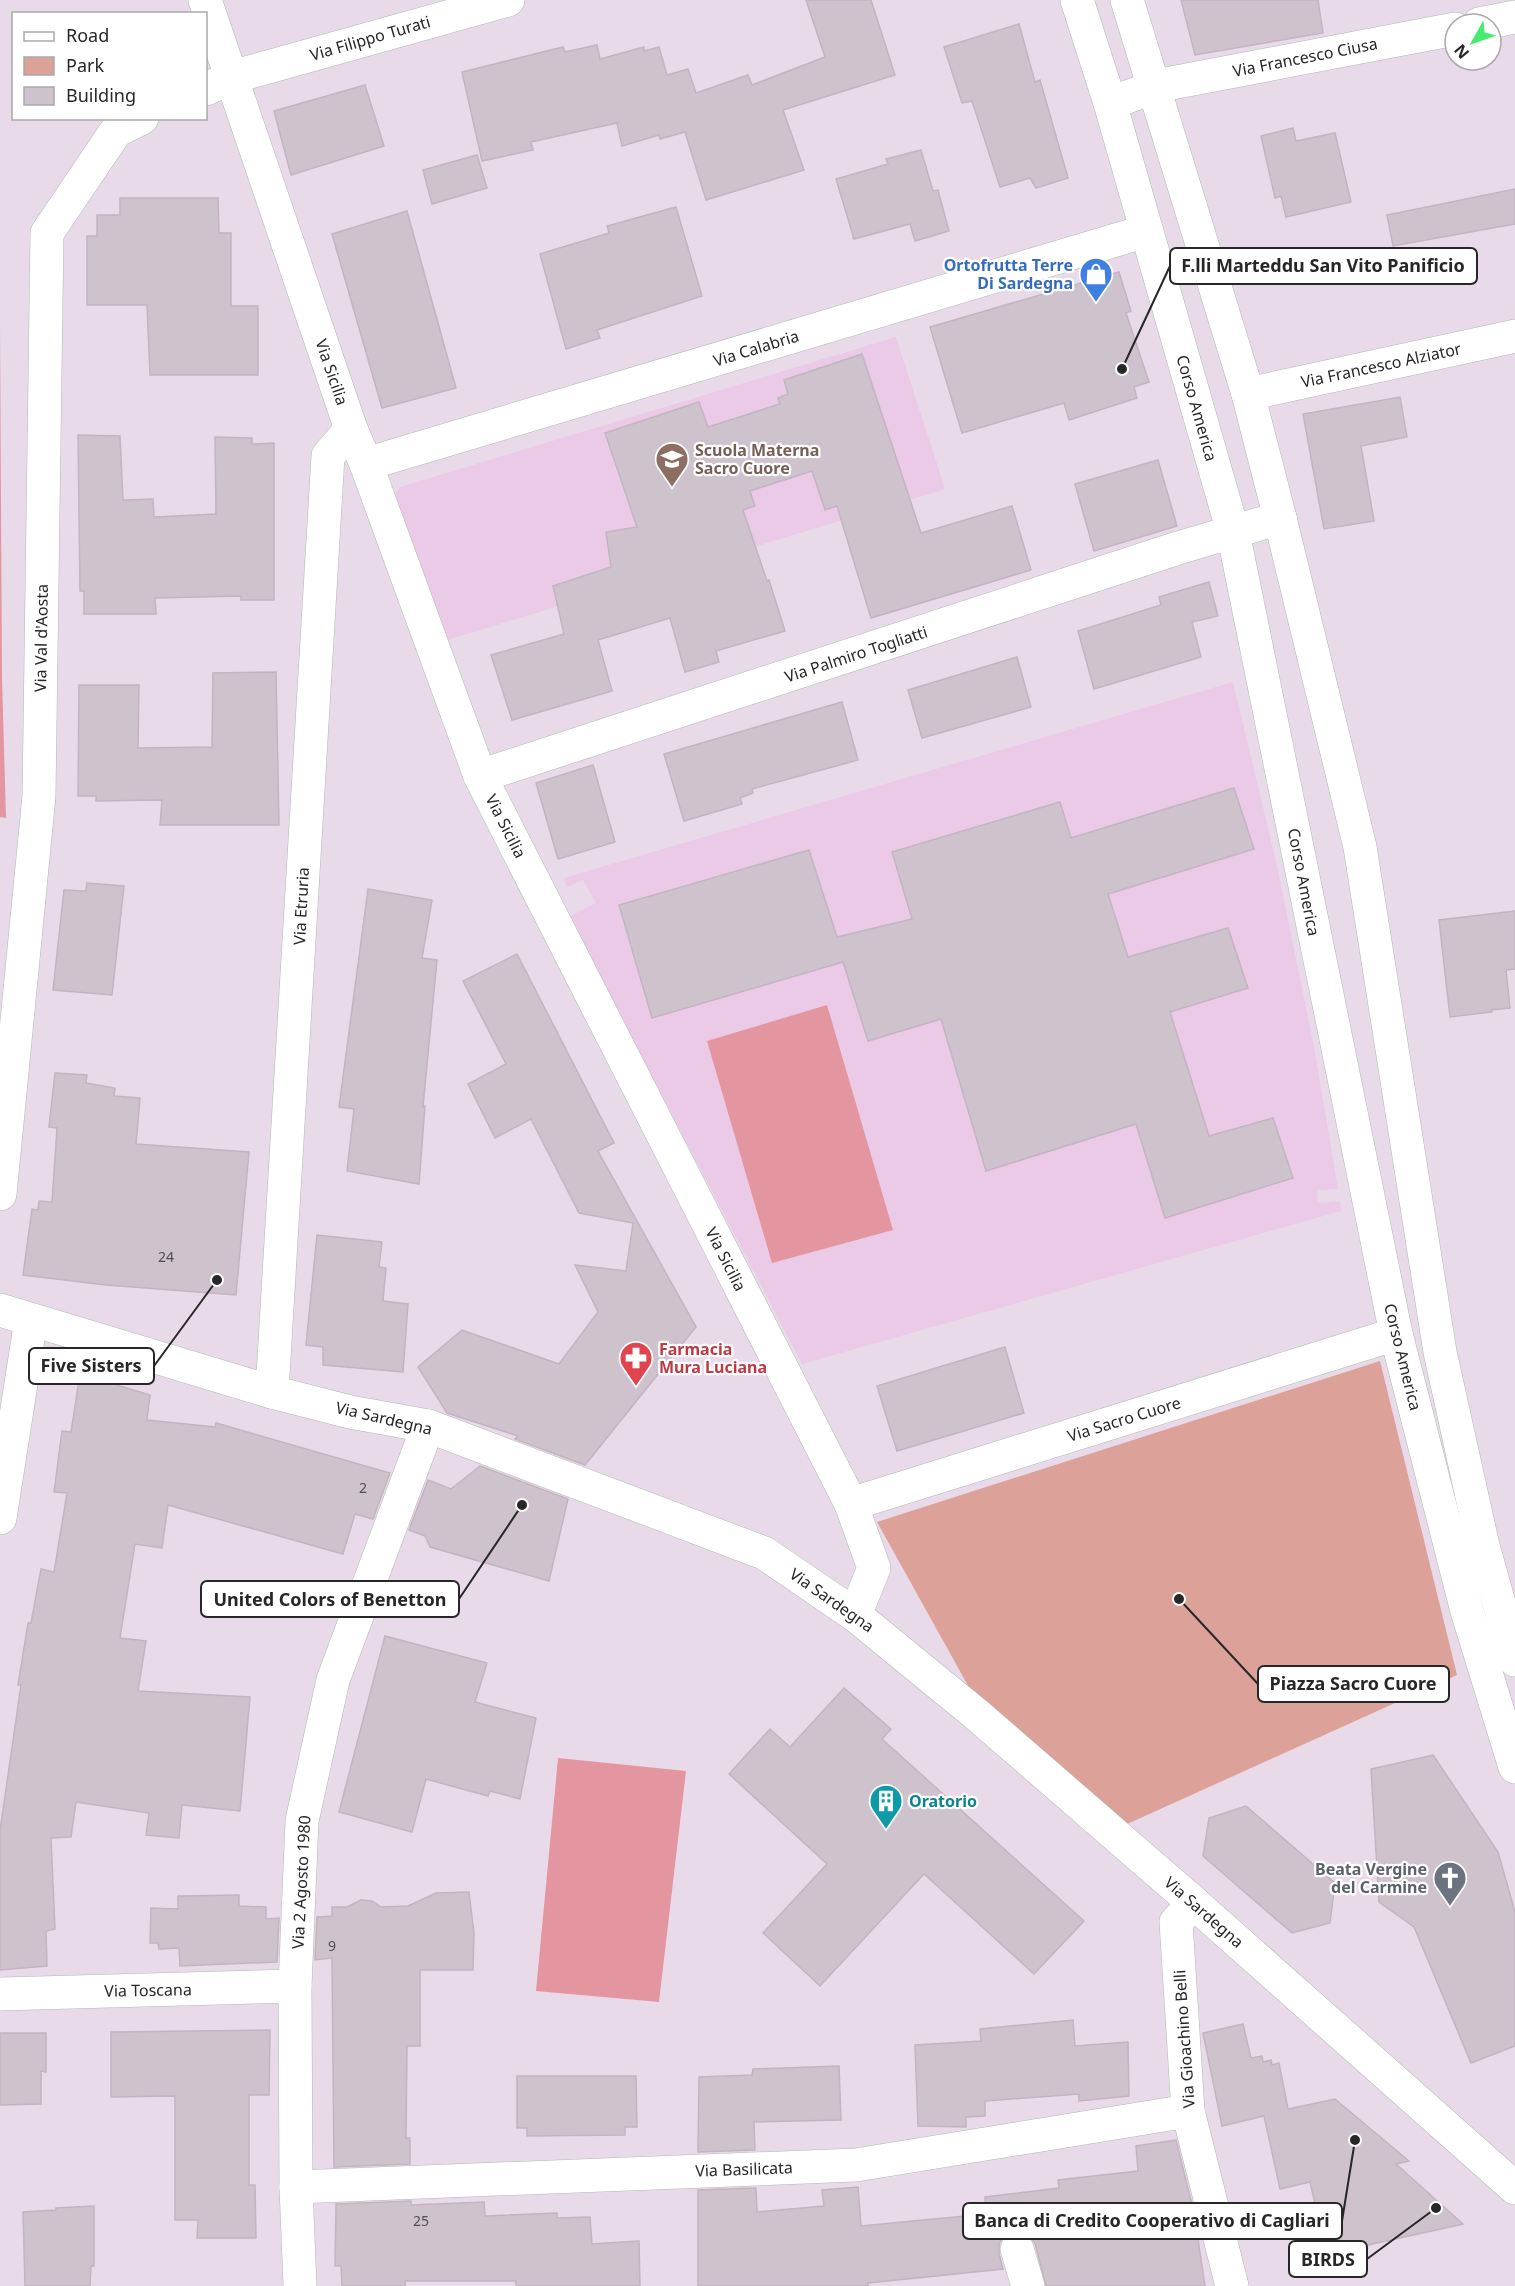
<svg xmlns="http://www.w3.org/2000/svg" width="1515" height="2286" viewBox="0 0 1515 2286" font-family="'Noto Sans',sans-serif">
<rect width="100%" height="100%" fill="#e9dae9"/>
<!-- education -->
<g fill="#eacae6">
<polygon points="896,337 945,489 447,640 395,494 400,487"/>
<polygon points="1233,682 1277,866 1314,1047 1338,1189 1317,1190 1318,1203 1340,1201 1341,1211 802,1364 569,917 596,903 583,880 567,887 564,878"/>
</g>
<!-- green -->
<polygon fill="#dca199" points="1380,1361 1457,1675 1125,1825 976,1700 877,1522"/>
<!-- pitch -->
<g fill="#e3969f">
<polygon points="0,325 2,677 6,818 0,817"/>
<polygon points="827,1005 893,1230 772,1263 707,1041"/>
<polygon points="558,1758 686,1771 659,2002 536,1991"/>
</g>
<!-- building -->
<g fill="#cec2cd" stroke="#c4b4c2" stroke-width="1.5">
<polygon points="806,0 871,0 895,75 783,110 804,170 706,200 685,132 660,139 659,135 622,146 617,123 531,142 533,150 482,161 462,72 563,47 565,52 597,45 600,59 644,47 644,51 659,47 667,75 688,69 696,93 748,75 752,85 825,57"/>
<polygon points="1181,0 1318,0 1323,33 1195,55"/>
<polygon points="1019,24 1035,82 1040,80 1068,178 1036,188 1030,178 1000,187 972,101 962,103 944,47"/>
<polygon points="365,85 384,146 291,175 274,111"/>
<polygon points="1293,128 1296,141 1335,133 1351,202 1286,217 1281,196 1275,198 1261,136"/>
<polygon points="921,150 933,191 938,190 949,231 915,241 910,224 854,239 836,179 888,164 886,159"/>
<polygon points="477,155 487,188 432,204 423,170"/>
<polygon points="1515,189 1515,224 1393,246 1387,215"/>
<polygon points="120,198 218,198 219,233 231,233 231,306 258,306 258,375 150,375 147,305 87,305 87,236 97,236 97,215 120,215"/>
<polygon points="676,207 702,296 597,330 600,338 566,349 540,254 609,233 607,226"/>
<polygon points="407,211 456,388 382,408 332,234"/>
<polygon points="1119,272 1131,311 1126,313 1149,382 1134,387 1137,398 1069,420 1064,403 962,433 930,327"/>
<polygon points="862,354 921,533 1012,506 1031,570 871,618 837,506 825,510 812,471 750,491 755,506 743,510 767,581 769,580 785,631 716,651 719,662 685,672 670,618 598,640 612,691 512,720 491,655 564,634 553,586 611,567 606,532 637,527 605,433 699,402 708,427 780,404 778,398 788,394 784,380"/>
<polygon points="1400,397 1407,437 1361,446 1374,521 1324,529 1303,414"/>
<polygon points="78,435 120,436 123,500 153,499 154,517 216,514 215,437 252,438 252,444 274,443 274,600 241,600 241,596 155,598 156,614 84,614 84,591 80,591"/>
<polygon points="1158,460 1177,526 1094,551 1075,484"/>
<polygon points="1209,582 1218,616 1192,622 1201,657 1094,689 1078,631 1161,605 1159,597"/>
<polygon points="1017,657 1031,707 922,738 908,690"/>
<polygon points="276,672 279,825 160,825 162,800 96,801 96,796 78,796 79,685 139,685 138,748 212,747 213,673"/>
<polygon points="842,702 858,760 752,789 753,793 740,798 742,804 684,821 664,754"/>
<polygon points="593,765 615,842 558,859 536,783"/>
<polygon points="1234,788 1254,849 1108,894 1128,957 1228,928 1248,988 1170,1012 1209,1136 1273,1118 1293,1178 1165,1218 1136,1124 986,1171 941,1019 868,1041 843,962 652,1018 619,905 809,850 837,937 912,919 892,852 1060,802 1071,838"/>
<polygon points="87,883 124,886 112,995 53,990 64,890 86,891"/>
<polygon points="368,889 432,900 422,958 437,960 423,1107 425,1106 419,1184 347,1171 354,1109 339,1107"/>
<polygon points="1515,911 1515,969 1506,970 1510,1008 1491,1010 1492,1012 1450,1017 1439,920"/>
<polygon points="517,954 614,1143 598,1151 696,1327 585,1465 515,1439 518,1436 447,1413 418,1367 462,1330 559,1364 598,1312 575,1265 626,1271 633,1223 579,1213 531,1119 495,1138 468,1084 506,1064 463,981"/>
<polygon points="55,1073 87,1075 86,1083 115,1088 114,1096 140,1098 136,1144 249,1152 236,1295 106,1285 23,1275 32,1209 38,1210 39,1201 52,1202 57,1128 49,1127"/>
<polygon points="317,1235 382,1242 379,1267 386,1268 383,1301 408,1304 403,1372 323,1365 323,1347 306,1345"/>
<polygon points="1005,1347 1024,1413 897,1451 877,1386"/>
<polygon points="80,1374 150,1395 147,1420 215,1427 216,1423 390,1473 373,1519 355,1514 343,1554 168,1505 162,1548 135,1544 120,1638 146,1641 138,1691 250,1697 240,1811 182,1805 179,1838 146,1835 149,1813 76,1802 71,1837 51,1838 55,1929 46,1931 47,1966 0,1970 0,1831 21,1685 18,1685 28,1623 31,1623 41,1569 54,1572 67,1493 54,1492 62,1431 71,1432"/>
<polygon points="480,1466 568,1499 549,1581 430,1547 425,1536 409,1530 428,1480 451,1489"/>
<polygon points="385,1636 487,1663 475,1702 536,1718 520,1799 490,1791 488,1796 426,1779 412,1832 339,1812"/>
<polygon points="844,1688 891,1729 882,1739 1084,1921 1034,1974 924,1874 820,1986 763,1933 827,1864 729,1774 770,1729 790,1747"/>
<polygon points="1433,1755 1498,1852 1515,1912 1515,2046 1471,2063 1414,1927 1379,1902 1371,1769"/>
<polygon points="1246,1806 1335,1883 1330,1923 1292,1933 1203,1856 1209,1818"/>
<polygon points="469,1892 474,1933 473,1970 420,1970 420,2046 407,2046 406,2138 410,2138 410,2164 334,2167 332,1958 315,1960 317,1917 332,1916 332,1907 347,1907 361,1900 372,1901 381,1907 408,1906 436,1893"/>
<polygon points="239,1895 239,1906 266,1907 266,1919 279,1918 277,1962 180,1966 179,1948 159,1949 158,1943 150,1943 151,1908 178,1909 178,1896"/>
<polygon points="1073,2020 1075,2046 1128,2042 1129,2096 1079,2101 1079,2094 985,2101 985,2116 966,2117 966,2127 918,2126 915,2045 981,2041 980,2029"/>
<polygon points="1243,2024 1251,2058 1262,2056 1263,2062 1271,2060 1272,2065 1279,2063 1288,2109 1335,2099 1409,2161 1396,2164 1463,2224 1327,2254 1310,2182 1280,2189 1264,2116 1222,2126 1203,2033"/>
<polygon points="270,2030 269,2095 249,2095 249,2185 255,2185 256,2238 197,2238 198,2220 175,2220 175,2096 111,2097 111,2032"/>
<polygon points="0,2033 46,2033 46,2072 41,2071 41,2104 0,2105"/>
<polygon points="839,2066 841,2120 754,2122 755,2150 698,2152 699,2077 752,2075 753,2069"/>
<polygon points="517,2076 636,2076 637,2127 625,2127 625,2135 527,2136 527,2128 517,2128"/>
<polygon points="1176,2140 1194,2213 1205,2286 1046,2286 1035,2243 1029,2235 1021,2231 1011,2231 1003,2237 999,2244 999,2254 1003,2269 868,2283 868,2286 698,2286 698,2190 756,2188 757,2212 824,2206 822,2190 858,2187 861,2226 986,2214 985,2197 1059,2188 1058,2180 1138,2171 1136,2146"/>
<polygon points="411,2201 411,2205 484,2202 485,2216 557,2213 557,2218 590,2217 592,2244 639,2241 640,2286 516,2286 516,2281 405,2281 405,2286 342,2286 341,2266 335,2266 336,2204"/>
<polygon points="94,2206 94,2266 91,2266 90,2286 25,2286 23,2212 56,2210 56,2208"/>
</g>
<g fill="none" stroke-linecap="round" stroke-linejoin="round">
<!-- minor casing -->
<g stroke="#adbbb1" stroke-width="34">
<g id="minor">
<polyline points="205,0 351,429 366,464 480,776 851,1504 874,1568 855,1615"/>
<polyline points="1479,24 1515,17"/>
<polyline points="206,89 232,77 250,72 508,0"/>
<polyline points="1110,103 1161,85 1455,29"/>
<polyline points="1248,394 1515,336"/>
<polyline points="366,464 1146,231"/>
<polyline points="480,776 1178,548 1280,518"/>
<polyline points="0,1194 39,796 47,233 116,131 142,118"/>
<polyline points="272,1392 328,456 351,429"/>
<polyline points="851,1504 1396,1334"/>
<polyline points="0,1518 31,1320"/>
<polyline points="1194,1903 1176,1922 1188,2111 1232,2286"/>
<polyline points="0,1994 295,1986"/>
<polyline points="296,2187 856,2165 1188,2111"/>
<polyline points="1017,2249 1028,2286"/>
<polyline points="300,2286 296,2187 295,1986 302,1821 333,1680 428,1426"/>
</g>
</g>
<!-- tertiary casing -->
<g stroke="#adbbb1" stroke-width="34">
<g id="tertiary">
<polyline points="1077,0 1110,103 1233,532 1396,1334 1467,1611 1515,1767"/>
<polyline points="1127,0 1248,394 1280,518 1360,847 1440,1352 1483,1546 1515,1660"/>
<polyline points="0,1310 272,1392 350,1412 428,1426 764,1553 855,1615 976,1714 1194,1903 1515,2188"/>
</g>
</g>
<!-- minor -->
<use href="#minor" stroke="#fff" stroke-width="33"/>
<!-- tertiary -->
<use href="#tertiary" stroke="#fff" stroke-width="33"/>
</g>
<!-- icons -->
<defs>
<g id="shop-pin" transform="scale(1.725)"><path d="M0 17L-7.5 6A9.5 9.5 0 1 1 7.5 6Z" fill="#3f7fe0" stroke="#fff"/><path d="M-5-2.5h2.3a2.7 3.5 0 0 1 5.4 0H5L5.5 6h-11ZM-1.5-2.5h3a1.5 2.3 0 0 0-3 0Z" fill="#fff"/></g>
<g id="school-pin" transform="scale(1.725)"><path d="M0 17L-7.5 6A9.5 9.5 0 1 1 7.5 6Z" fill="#8d6e63" stroke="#fff"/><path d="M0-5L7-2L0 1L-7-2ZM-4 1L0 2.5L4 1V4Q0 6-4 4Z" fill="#fff"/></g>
<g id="pharmacy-pin" transform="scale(1.725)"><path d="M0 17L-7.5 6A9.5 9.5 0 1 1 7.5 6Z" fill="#e0444e" stroke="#fff"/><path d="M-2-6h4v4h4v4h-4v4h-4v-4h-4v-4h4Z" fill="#fff"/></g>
<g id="building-pin" transform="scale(1.725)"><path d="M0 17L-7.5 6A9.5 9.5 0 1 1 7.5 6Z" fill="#0f9aa8" stroke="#fff"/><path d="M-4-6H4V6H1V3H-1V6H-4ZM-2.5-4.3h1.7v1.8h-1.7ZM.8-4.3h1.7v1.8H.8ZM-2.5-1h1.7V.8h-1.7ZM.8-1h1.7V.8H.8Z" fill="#fff"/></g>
<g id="church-pin" transform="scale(1.725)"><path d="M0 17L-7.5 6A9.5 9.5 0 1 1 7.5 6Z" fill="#6b7280" stroke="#fff"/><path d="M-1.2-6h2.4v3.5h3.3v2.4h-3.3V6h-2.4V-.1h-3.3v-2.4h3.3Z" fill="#fff"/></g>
</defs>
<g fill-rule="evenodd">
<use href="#shop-pin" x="1096" y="274"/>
<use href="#school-pin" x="672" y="459"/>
<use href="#pharmacy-pin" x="636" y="1358"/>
<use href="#building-pin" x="886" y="1801"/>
<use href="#church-pin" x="1450" y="1878"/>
</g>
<g text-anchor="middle" stroke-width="4.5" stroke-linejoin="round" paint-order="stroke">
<!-- number labels -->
<g font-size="14" fill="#514e50">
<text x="166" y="1262">24</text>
<text x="363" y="1493">2</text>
<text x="332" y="1951">9</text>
<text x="421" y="2226">25</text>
</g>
<!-- street labels -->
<g font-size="16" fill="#272727" stroke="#fff">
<text transform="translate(370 38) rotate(-16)" y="6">Via Filippo Turati</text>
<text transform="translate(1305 57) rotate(-11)" y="6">Via Francesco Ciusa</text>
<text transform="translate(756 348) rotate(-17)" y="6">Via Calabria</text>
<text transform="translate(1381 365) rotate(-12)" y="6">Via Francesco Alziator</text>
<text transform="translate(332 372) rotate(71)" y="6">Via Sicilia</text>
<text transform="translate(1197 408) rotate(74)" y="6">Corso America</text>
<text transform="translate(41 638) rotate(-89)" y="6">Via Val d'Aosta</text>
<text transform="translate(856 654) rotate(-18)" y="6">Via Palmiro Togliatti</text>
<text transform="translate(506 826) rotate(63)" y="6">Via Sicilia</text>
<text transform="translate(1304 882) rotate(79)" y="6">Corso America</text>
<text transform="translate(301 906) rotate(-87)" y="6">Via Etruria</text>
<text transform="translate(726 1259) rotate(63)" y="6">Via Sicilia</text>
<text transform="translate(1403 1357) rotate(76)" y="6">Corso America</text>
<text transform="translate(384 1418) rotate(13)" y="6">Via Sardegna</text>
<text transform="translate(1124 1419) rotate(-17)" y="6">Via Sacro Cuore</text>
<text transform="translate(832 1600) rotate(35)" y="6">Via Sardegna</text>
<text transform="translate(301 1882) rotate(-87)" y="6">Via 2 Agosto 1980</text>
<text transform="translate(1204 1912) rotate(41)" y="6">Via Sardegna</text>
<text transform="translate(148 1990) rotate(-1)" y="6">Via Toscana</text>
<text transform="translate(1184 2039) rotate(-94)" y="6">Via Gioachino Belli</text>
<text transform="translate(744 2169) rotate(-2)" y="6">Via Basilicata</text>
</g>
<!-- shop labels -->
<g font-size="16" font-weight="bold" fill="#366cbe" stroke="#fff" text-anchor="end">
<text x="1073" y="271">Ortofrutta Terre<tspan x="1073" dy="18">Di Sardegna</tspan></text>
</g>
<!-- education labels -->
<g font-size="16" font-weight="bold" fill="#785e54" stroke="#fff" text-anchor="start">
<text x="695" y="456">Scuola Materna<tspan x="695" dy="18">Sacro Cuore</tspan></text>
</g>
<!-- health labels -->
<g font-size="16" font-weight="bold" fill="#be3a42" stroke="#fff" text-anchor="start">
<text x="659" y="1355">Farmacia<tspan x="659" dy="18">Mura Luciana</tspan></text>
</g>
<!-- culture labels -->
<g font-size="16" font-weight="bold" fill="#0d838f" stroke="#fff" text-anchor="start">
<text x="909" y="1807">Oratorio</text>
</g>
<!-- worship labels -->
<g font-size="16" font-weight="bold" fill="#5b616d" stroke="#fff" text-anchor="end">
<text x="1427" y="1875">Beata Vergine<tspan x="1427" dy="18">del Carmine</tspan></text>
</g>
</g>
<!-- callouts -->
<path fill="none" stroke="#272727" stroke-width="2" d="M1122 369L1170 266M217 1280L154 1366M522 1505L459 1599M1179 1599L1258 1684M1355 2140L1342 2221M1436 2208L1367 2259"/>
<g fill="#272727" stroke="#fff" stroke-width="2">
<circle cx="1122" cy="369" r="6"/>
<circle cx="217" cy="1280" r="6"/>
<circle cx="522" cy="1505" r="6"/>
<circle cx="1179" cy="1599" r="6"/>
<circle cx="1355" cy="2140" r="6"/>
<circle cx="1436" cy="2208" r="6"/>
</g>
<g fill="#fff" stroke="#272727" stroke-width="2">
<rect x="1170" y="248" width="307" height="36" rx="6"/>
<rect x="29" y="1348" width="125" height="36" rx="6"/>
<rect x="201" y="1581" width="258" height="36" rx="6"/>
<rect x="1258" y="1666" width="191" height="36" rx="6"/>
<rect x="963" y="2203" width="379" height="36" rx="6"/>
<rect x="1289" y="2241" width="78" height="36" rx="6"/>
</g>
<g font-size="18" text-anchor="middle" font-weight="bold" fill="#272727">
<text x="1323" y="272">F.lli Marteddu San Vito Panificio</text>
<text x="91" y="1372">Five Sisters</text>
<text x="330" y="1606">United Colors of Benetton</text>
<text x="1353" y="1690">Piazza Sacro Cuore</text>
<text x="1152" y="2227">Banca di Credito Cooperativo di Cagliari</text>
<text x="1328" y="2266">BIRDS</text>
</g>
<!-- legend -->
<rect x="12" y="12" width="195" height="108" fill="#ffffff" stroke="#a9a9a9" stroke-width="1.5"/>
<rect x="24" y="32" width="30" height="9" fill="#ffffff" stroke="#a9a9a9" stroke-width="1.5"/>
<text x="66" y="42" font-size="18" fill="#272727">Road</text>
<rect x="24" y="57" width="30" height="18" fill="#dca199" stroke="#a9a9a9" stroke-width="1.5"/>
<text x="66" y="72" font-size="18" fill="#272727">Park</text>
<rect x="24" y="87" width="30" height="18" fill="#cec2cd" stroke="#a9a9a9" stroke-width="1.5"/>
<text x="66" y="102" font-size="18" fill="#272727">Building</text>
<!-- north arrow -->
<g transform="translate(1473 42) rotate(230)"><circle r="28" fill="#ffffff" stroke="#a9a9a9" stroke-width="1.5"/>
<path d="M0-4.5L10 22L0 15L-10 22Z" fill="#44ec70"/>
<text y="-9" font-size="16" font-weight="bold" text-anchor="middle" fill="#272727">N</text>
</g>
</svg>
